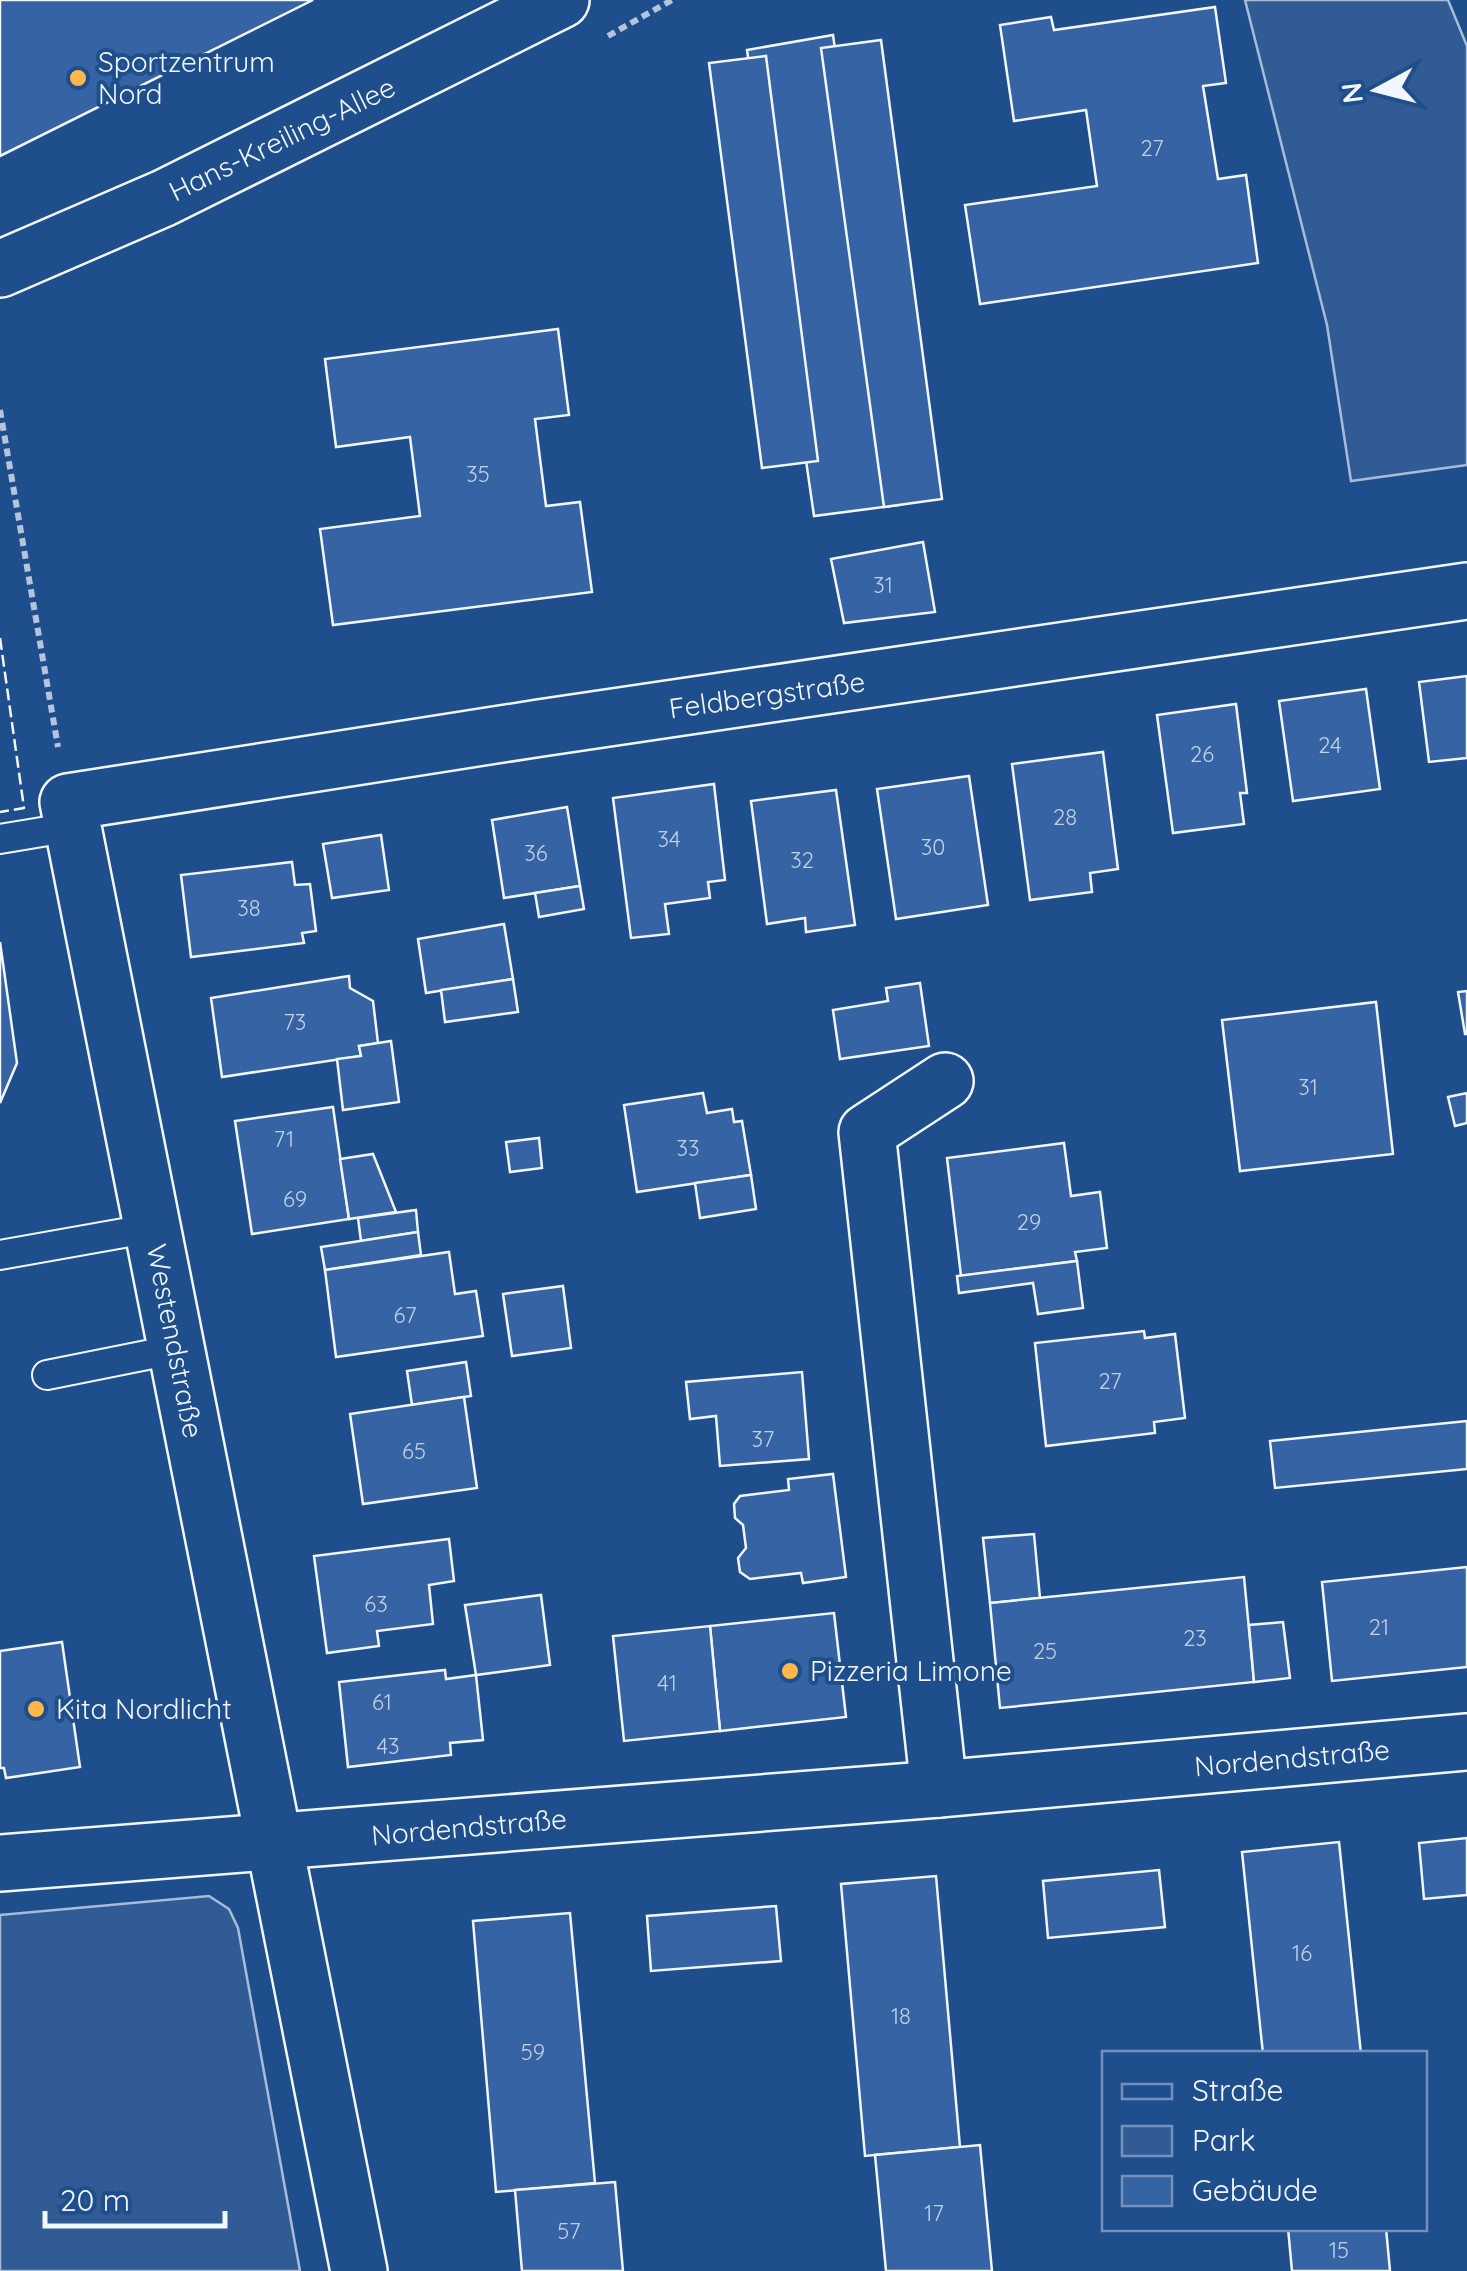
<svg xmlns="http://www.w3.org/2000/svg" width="1467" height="2271" viewBox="0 0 1467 2271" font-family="Quicksand,sans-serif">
<rect width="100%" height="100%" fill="#1f4e8c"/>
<!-- green -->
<g fill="#305b95" stroke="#a8bbd7" stroke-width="2.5">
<polygon points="1245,0 1448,0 1467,46 1467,465 1351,481 1327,325"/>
<polygon points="209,1896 229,1909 238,1928 300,2271 0,2271 0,1915"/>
</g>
<!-- building -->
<g fill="#3563a3" stroke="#f2f6ff" stroke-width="2.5">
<polygon points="0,0 313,0 0,156"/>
<polygon points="1215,7 1226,83 1203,86 1218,179 1246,175 1258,263 980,304 965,205 1097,186 1086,110 1014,121 1000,25 1051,17 1054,30"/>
<polygon points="833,35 899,505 814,516 747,50"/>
<polygon points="881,40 942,499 884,507 821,48"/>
<polygon points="766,56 818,461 762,468 709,63"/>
<polygon points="558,329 569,415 535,419 546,506 580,502 592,592 333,625 320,529 420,516 410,437 336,447 325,359"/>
<polygon points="923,542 935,612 844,623 831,559"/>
<polygon points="1467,676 1467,758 1429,762 1419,682"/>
<polygon points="1366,689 1380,789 1293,801 1279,701"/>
<polygon points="1236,704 1247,793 1240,793 1244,824 1173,833 1157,715"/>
<polygon points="1103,752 1118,869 1090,873 1092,892 1030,900 1012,764"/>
<polygon points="969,776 988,905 896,919 877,789"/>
<polygon points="714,784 725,880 708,882 710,898 665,904 669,934 631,938 613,798"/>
<polygon points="836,790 855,925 806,932 805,918 767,924 751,801"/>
<polygon points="567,807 580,886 504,898 492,820"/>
<polygon points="381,835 389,890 332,898 323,844"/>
<polygon points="292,862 295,885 310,884 316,931 302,933 304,943 191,957 181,875"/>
<polygon points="580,886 584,909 539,917 535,893"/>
<polygon points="504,924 513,979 426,993 418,939"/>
<polygon points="0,942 17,1063 0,1103"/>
<polygon points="349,976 350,988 373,1001 378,1043 359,1046 361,1056 222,1077 211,998"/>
<polygon points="513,979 518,1012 445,1022 441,990"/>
<polygon points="920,983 929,1046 840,1059 833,1010 888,1001 886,988"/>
<polygon points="1467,991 1467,1034 1465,1034 1458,992"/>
<polygon points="1376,1002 1393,1154 1240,1171 1222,1020"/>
<polygon points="391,1041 399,1102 343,1110 337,1059 361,1056 359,1046"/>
<polygon points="703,1093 707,1113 732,1109 734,1122 742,1121 751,1175 637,1192 624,1105"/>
<polygon points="1467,1093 1467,1123 1455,1126 1448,1097"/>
<polygon points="333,1107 349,1219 252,1234 235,1121"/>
<polygon points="539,1138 542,1168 510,1172 506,1142"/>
<polygon points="1064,1143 1071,1196 1100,1192 1107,1248 1075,1252 1077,1261 961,1276 947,1158"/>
<polygon points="373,1154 396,1212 349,1219 340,1159"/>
<polygon points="751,1175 756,1209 700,1218 695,1183"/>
<polygon points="416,1210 418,1232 361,1241 358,1218"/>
<polygon points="418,1232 421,1255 325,1270 321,1247"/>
<polygon points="449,1252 455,1294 476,1291 483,1336 336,1357 325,1270"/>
<polygon points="1077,1261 1083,1308 1038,1314 1033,1283 959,1293 957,1276"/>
<polygon points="563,1286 571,1348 512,1356 503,1294"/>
<polygon points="1144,1331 1145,1338 1175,1334 1185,1418 1154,1422 1155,1433 1046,1446 1035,1343"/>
<polygon points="466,1362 471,1396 412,1405 407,1371"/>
<polygon points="802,1372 809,1459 720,1466 716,1416 690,1419 686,1382"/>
<polygon points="464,1397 477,1488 363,1504 350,1414"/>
<polygon points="1467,1421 1467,1469 1275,1488 1270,1441"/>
<polygon points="833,1474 846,1577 803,1583 801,1573 750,1579 740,1572 738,1558 746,1548 743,1525 735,1518 734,1504 740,1496 789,1490 788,1479"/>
<polygon points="1034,1534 1040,1598 990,1603 983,1538"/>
<polygon points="449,1539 454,1581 429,1585 433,1624 377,1631 379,1646 327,1653 314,1556"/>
<polygon points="1467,1567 1467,1667 1332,1681 1322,1582"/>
<polygon points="1244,1577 1254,1682 1000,1708 990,1603"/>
<polygon points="541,1595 550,1665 476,1675 465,1605"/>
<polygon points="834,1613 846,1717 720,1731 710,1626"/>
<polygon points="1283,1622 1290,1678 1254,1682 1249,1625"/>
<polygon points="710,1626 720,1731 624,1741 613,1636"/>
<polygon points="62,1642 80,1767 6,1778 4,1768 0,1768 0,1651"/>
<polygon points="445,1670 446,1679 476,1675 483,1740 450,1743 451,1755 348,1767 339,1682"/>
<polygon points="1467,1838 1467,1895 1424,1899 1419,1843"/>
<polygon points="1339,1842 1361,2054 1263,2054 1242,1852"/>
<polygon points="1159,1870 1165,1927 1048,1938 1043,1881"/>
<polygon points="936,1876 960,2147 865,2156 841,1884"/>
<polygon points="776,1906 781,1961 651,1971 647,1916"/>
<polygon points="570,1913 595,2183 496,2192 473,1921"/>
<polygon points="980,2145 992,2271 886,2271 875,2155"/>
<polygon points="615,2182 623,2271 522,2271 515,2190"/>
<polygon points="1288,2228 1386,2228 1390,2271 1292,2271"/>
</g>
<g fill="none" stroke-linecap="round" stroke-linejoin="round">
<!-- service casing -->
<g stroke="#f2f6ff" stroke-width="32">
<g id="service">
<polyline points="0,839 72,827"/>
<polyline points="0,1255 152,1228"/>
<polyline points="47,1375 177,1349"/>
</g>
</g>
<!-- minor casing -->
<g stroke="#f2f6ff" stroke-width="60">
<g id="minor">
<polyline points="939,1789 867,1132 945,1081"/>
<polyline points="0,1863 939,1789 1467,1742"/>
<polyline points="359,2271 68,802 540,728 1467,591"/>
</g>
</g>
<!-- tertiary casing -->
<g stroke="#f2f6ff" stroke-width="60">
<polyline id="tertiary" points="0,269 164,198 561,0"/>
</g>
<!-- path -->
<g stroke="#b3c4dc" stroke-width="6" stroke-dasharray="8 5" stroke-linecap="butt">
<polyline points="608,36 672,0"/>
<polyline points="0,410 58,747"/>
</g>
<!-- service -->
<use href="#service" stroke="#1f4e8c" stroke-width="28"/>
<!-- minor -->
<use href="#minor" stroke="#1f4e8c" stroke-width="55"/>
<!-- tertiary -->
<use href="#tertiary" stroke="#1f4e8c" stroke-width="55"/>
<!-- fence -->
<polyline stroke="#f2f6ff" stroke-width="2.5" stroke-dasharray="12 5" stroke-linecap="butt" points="0,638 24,808 0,812"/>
</g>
<!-- markers -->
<g fill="#ffb74d" stroke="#1f4e8c" stroke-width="4">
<circle cx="78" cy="78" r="10"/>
<circle cx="790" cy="1671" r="10"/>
<circle cx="36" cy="1709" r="10"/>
</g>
<g text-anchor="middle" stroke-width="8" stroke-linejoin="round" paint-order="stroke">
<!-- number labels -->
<g font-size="22" fill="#c3d1e8">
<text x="1152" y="156">27</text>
<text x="478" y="482">35</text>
<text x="883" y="593">31</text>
<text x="1330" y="753">24</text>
<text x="1202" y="762">26</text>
<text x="1065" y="825">28</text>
<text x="669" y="847">34</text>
<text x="933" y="855">30</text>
<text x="536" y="861">36</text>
<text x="802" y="868">32</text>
<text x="249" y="916">38</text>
<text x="295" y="1030">73</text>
<text x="1308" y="1095">31</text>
<text x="284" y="1147">71</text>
<text x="688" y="1156">33</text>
<text x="295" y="1207">69</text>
<text x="1029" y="1230">29</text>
<text x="405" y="1323">67</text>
<text x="1110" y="1389">27</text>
<text x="763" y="1447">37</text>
<text x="414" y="1459">65</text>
<text x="376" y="1612">63</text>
<text x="1379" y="1635">21</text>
<text x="1195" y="1646">23</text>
<text x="1045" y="1659">25</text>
<text x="667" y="1691">41</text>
<text x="382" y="1710">61</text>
<text x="388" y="1754">43</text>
<text x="1302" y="1961">16</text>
<text x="901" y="2024">18</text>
<text x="533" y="2060">59</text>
<text x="934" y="2221">17</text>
<text x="569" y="2239">57</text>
<text x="1339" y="2258">15</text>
</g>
<!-- poi labels -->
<g font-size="28" fill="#f2f6ff" stroke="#1f4e8c" text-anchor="start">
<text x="98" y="72">Sportzentrum<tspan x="98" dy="32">Nord</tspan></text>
<text x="810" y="1681">Pizzeria Limone</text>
<text x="56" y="1719">Kita Nordlicht</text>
</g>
<!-- street labels -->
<g font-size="28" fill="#f2f6ff" stroke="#1f4e8c">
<text transform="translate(282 139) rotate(-26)" y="10">Hans-Kreiling-Allee</text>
<text transform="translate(767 695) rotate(-8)" y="10">Feldbergstraße</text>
<text transform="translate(175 1341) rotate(79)" y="10">Westendstraße</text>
<text transform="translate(1292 1758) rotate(-5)" y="10">Nordendstraße</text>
<text transform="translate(469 1827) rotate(-5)" y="10">Nordendstraße</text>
</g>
</g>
<!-- legend -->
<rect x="1102" y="2051" width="325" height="180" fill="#1f4e8c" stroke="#7391ba" stroke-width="2.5"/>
<rect x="1122" y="2084" width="50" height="15" fill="#1f4e8c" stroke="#7391ba" stroke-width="2.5"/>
<text x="1192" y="2101" font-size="30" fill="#f2f6ff">Straße</text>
<rect x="1122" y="2126" width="50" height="30" fill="#305b95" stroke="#7391ba" stroke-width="2.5"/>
<text x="1192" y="2151" font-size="30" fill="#f2f6ff">Park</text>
<rect x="1122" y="2176" width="50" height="30" fill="#3563a3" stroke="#7391ba" stroke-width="2.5"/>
<text x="1192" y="2201" font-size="30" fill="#f2f6ff">Gebäude</text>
<!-- north arrow -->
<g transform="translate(1377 90) rotate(263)" stroke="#1f4e8c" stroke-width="8" paint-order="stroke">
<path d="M0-8L18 38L0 25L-18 38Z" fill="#f2f6ff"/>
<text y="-15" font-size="28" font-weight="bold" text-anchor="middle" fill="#f2f6ff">N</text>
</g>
<!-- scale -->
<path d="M45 2211v15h180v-15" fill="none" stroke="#f2f6ff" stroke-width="5"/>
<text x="60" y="2211" font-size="30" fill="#f2f6ff" stroke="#1f4e8c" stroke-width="8" paint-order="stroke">20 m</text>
</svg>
